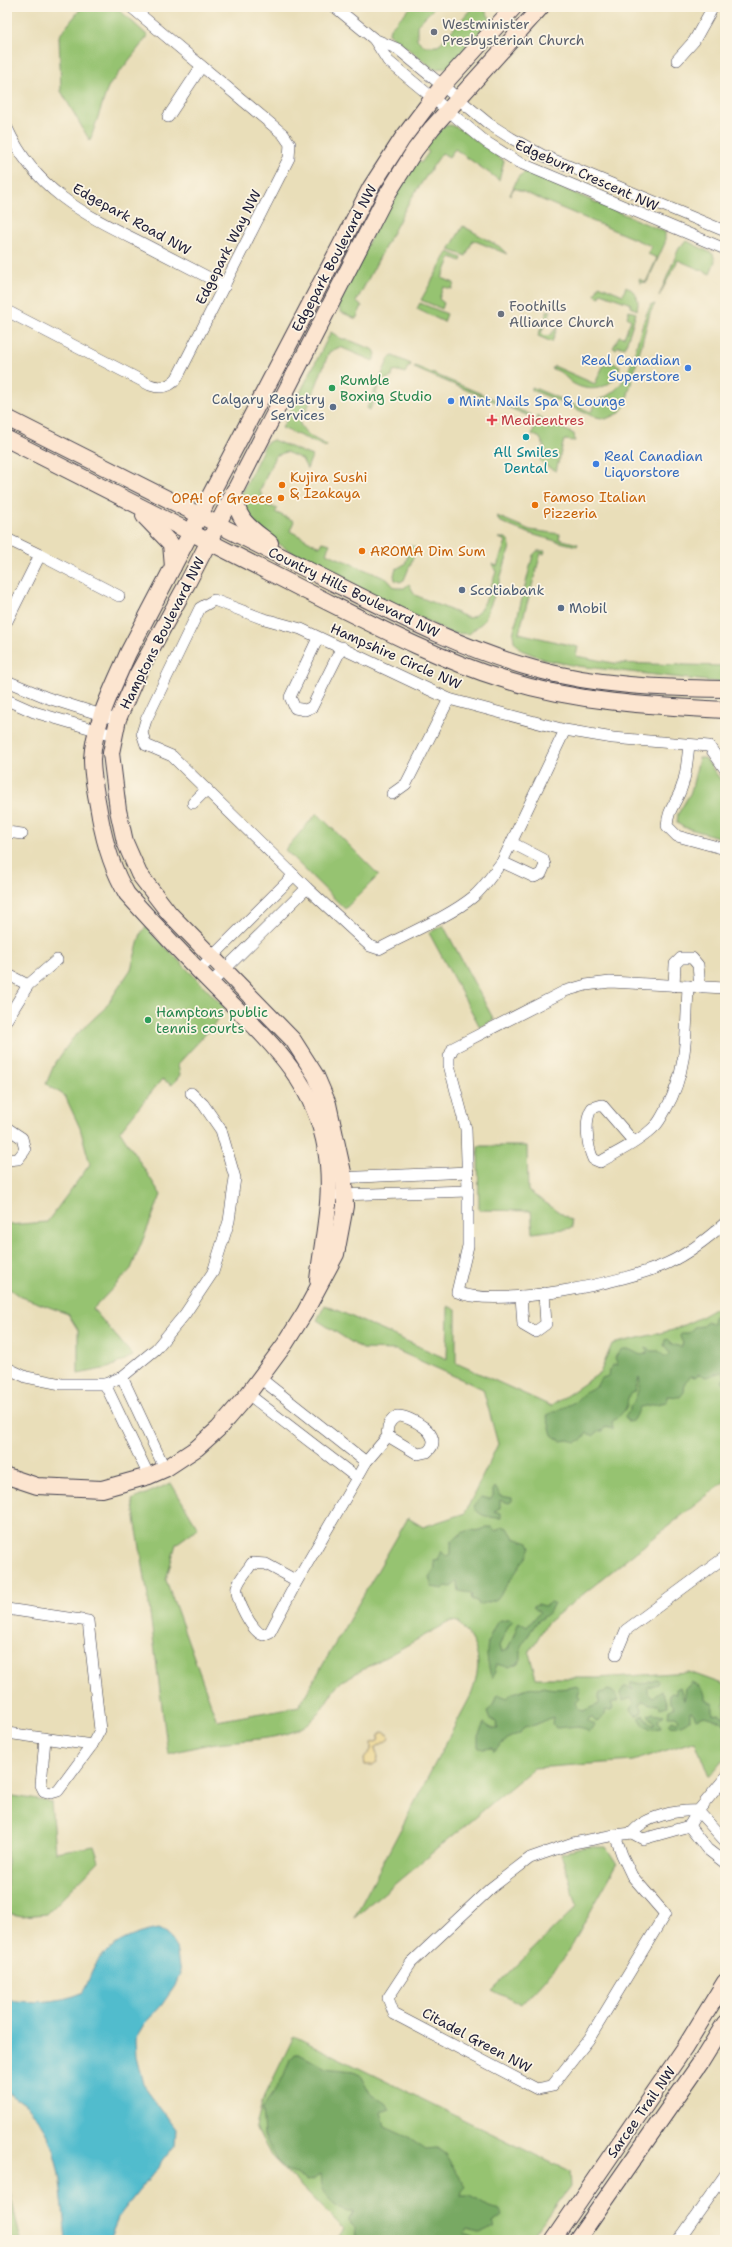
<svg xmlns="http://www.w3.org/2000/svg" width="732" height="2247" viewBox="0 0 732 2247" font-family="'Shantell Sans',sans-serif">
<rect width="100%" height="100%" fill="#fcf5e5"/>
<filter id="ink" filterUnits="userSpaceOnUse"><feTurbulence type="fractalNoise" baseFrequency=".025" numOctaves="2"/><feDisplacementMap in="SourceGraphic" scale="8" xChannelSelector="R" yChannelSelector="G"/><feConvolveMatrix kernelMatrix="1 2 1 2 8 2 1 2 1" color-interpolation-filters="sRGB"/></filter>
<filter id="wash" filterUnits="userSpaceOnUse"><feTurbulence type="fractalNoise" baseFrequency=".012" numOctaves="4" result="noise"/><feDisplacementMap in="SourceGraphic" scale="16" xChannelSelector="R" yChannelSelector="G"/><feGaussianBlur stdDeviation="0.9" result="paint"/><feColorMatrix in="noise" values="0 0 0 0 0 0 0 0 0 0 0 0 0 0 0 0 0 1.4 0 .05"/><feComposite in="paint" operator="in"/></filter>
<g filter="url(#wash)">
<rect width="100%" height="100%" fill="#e9deb9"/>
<!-- green -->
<g fill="#96c371" stroke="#5c7256">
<polygon points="82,7 116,7 148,36 108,87 90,141 61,91 59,36"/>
<polygon points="411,7 435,7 417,25 417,39 424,46 438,46 471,9 471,7 483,7 491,20 450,65 446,68 434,69 389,34 390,28"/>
<polygon points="451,125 462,130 504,161 499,180 455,149 449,157 442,153 410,200 356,302 362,306 356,319 341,312 337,304 381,218 416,160 421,163 429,152 424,148 445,126"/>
<polygon points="525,172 665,232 665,243 647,282 640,283 639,279 646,282 657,258 648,254 651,246 514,188 510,195 518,177"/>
<polygon points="463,226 500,247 507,254 473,240 466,256 449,250"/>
<polygon points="687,241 713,254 715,261 710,274 678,260 659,296 679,248"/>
<polygon points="448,252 462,258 461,261 451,257 442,278 454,283 452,289 443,287 439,299 444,303 442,309 421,300"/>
<path d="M599,285l24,10 3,-9c10,6 14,12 11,24l-6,-3v-3l-30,-11 -1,4 -5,-2z"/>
<polygon points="420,303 447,314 444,322 417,309"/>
<path d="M655,304l-5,9 -25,93 -6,7 -13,6 -14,-3 -60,-26v-3l59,25 7,-12c41,-14 34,-63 53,-95z"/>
<polygon points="548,310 551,311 541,333 545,336 550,335 558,326 552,342 538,336"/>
<polygon points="629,311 636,313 625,348 618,346 616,349 613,348 619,336 624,337 631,320 627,317"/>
<path d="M331,332l11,7h4l28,11 2,4 -3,7 -33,-14 -11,5 -23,60h-2l-3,7 -3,1c7,15 14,18 29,25l-1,2 -44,-19z"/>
<polygon points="393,356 411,364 410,367 408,367 405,373 399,371 393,372 392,377 381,381 376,393 382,405 373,402 370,410 367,408 389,358"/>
<path d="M611,362l9,4c-5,22 -28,28 -46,18 -8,-4 -10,-13 -22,-15l2,-3 41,18 9,-20 6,2z"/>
<polygon points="415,366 532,415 531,417 414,368"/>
<polygon points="536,416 574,434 575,441 564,440 556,471 544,465 540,460 545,449 540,438 532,434 537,420"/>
<path d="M273,440l39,16 -5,13 -5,-10 -16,-7 -11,4 -15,35 6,14 12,4 -3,3 19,9 -4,10 30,16 3,-5 7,2 -4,9 61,26 8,9h9l5,-4 6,11 54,23c16,-5 21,-31 27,-46l-4,-8 5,2 9,-25 -7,-3h7l3,3 1,6 -12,39 -14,35 -15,13 -18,-1 -141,-69 -46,-30 -11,-8 -13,-25 2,-8 24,-50z"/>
<path d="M497,516l33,14 30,4 -1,5 19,5 -1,2c-27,-6 -54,-13 -78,-25z"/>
<polygon points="409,545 415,547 416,551 404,580 400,582 395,580 394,575 396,569 405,564 408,555 405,547"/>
<polygon points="537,551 545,551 544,554 541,553 519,633 578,647 576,656 614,663 725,666 725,683 577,666 546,660 521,650 514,641 513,634 533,555"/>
<polygon points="699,758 705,758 725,786 725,839 683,827 677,823 678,814 691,792"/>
<polygon points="317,813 379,875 345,909 285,850"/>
<polygon points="443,925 494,1020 480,1027 429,933"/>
<polygon points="146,927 225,1008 214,1025 178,1064 180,1075 172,1085 162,1079 120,1131 161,1195 131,1269 93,1309 133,1356 108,1368 78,1374 78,1330 68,1314 19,1296 7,1287 7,1225 47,1222 90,1164 80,1128 65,1096 46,1084 54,1065 72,1039 105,1008 131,969 141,933"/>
<polygon points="478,1146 527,1146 528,1191 571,1220 572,1228 533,1233 531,1211 479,1210"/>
<path d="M725,1303v178l-178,142 -18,30 7,25h61l92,-6 36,13v73l-16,19 -14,-36 -62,20 -99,7 -180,150 116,-221c12,-32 12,-48 -12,-75l-7,-1 -109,60c-13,12 -18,29 -32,41 -23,20 -71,17 -100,22 -14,3 -28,6 -42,10l-21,-164 -15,-90 39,-17 27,45 -22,16 -10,36 51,141 82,-15 109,-188 15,9 42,-14 33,-69 -15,-55 -87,-39 -34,-1 -45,-29 8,-15 122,54 1,-53 8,4v53l95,43 49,-33 12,-29 61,-14 26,-12z"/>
<polygon points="7,1795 51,1802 55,1852 94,1846 99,1861 47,1914 22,1916 7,1913"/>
<polygon points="587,1847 606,1847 617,1864 565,1957 521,2005 492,1990 577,1906 561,1853"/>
<polygon points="294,2036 570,2172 571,2186 530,2240 335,2240 343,2229 271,2156 256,2127 262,2102"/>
<polygon points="7,2181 21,2240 7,2240"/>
</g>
<!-- forest -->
<g fill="#78a963" stroke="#4d664f">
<path d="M714,1317l11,2v64l-3,-1 3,-6 -3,-4 -16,5 -7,-3 -4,3 -4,-1 -6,6 -1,10 -4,5 -13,-1v6l-27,5c-3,6 -3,14 -13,14l-2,-4 5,-7v-4c5,-2 12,-24 9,-29l-4,15 -4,1c-4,5 -3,7 -4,12 -2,7 -10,13 -15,17l1,7 -8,-2 -2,4h-4l-6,5 -6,-3 -4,6 -7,3 -8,-2 -7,1 -9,-6 -5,-18 2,-3 26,-12 10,-10 13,-7 4,-7 6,-2 1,-6 1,1 3,-6h5l-3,-7c9,-18 19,-4 27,-3l5,-2 -1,-5 6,3h7l5,5h4l1,-3 -5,-8 1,-5 2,-1 5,5 9,3 2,-4 -3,-6 1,-4h8l5,-6 9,-1 4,-5 6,3z"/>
<path d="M495,1487l6,9 11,2v3l-3,2 -9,-3v8l-6,3 7,2v5c-10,0 -24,-2 -27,-12l7,-9 9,2 3,-3v-6z"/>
<polygon points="502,1526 508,1528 514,1538 529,1543 531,1547 527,1556 497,1599 479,1605 477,1601 472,1601 471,1593 459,1591 457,1582 451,1587 446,1586 443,1589 432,1587 429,1577 435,1568 434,1561 439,1560 438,1558 441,1551 446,1556 451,1554 451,1542 462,1533 470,1530 480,1531 486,1527 492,1527 496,1531"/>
<path d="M551,1602l3,1 -5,10 -12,9 -16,24v13l-3,4 -9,4 -13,-3 -1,4 1,4 -4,7c-7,-23 -8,-37 6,-58l12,-3 3,3 -4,4 -10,21 2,6 7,-3 11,-27 8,5 13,-15 -7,-6 5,-2 7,2z"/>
<polygon points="656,1679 659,1681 658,1684 648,1687 648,1693 653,1697 662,1691 667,1706 660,1708 659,1705 650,1704 643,1701 640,1706 642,1710 641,1713 635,1716 630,1709 634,1703 631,1698 624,1701 621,1694 623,1688 626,1686 633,1690 630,1685 632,1682 641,1684"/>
<path d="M691,1682c8,3 15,7 14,18l8,4v11l6,-1 5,3 1,8 -4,-4 -17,-5 -8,3 -3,-6 -3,-1v7c-5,5 -15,10 -21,6l3,-5 5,2 2,-2 -3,-4h-8l1,-6 5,-3 -4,-4 -1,-8 3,-2 4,1v-5l4,-2 4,13 2,-12 3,-1z"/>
<path d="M576,1686l4,3 -2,6 2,4 -4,4 2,5 5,3 16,-7v-10l9,-4 5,2 6,7 -1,2 -7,2 2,4 -2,4 -6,-1c-1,5 -2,10 -9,12l-4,-5 -3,1 -1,3 6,4 -5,7 -10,-6 -23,2 -4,-4 1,-7 -18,8 -11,2 -4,6 -11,5 -15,13 -2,-3 -9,1 -5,-2v-11l6,-13 7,5 7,1 -2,-7 -7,-4 -2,-6 7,-7 3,-9 3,-1 7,3 5,-5c9,-1 18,-9 27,-4l4,-2c11,3 22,2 33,-1z"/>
<polygon points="653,1713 664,1715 658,1720 661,1728 651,1729 643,1724 639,1717 644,1715 653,1726 655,1723 648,1715"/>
<path d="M294,2054h5l27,14 27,3 5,2 4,4 8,15 17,12 3,6 -9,3 4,13 22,10 19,13 11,-1 8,6 21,33 -4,4 -1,5h10l17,11 12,3 2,5 -9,7 2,5 -15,6 -13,-3 -3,4 10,3 1,3 -115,-1 -4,-4 -1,-7 -6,-6 5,-11c-11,2 -29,-12 -32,-24 -1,-4 0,-8 -1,-13l-8,6 -6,1 -22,-12 -9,-9 -12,-25 -2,-26 22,-33 6,-17z"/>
</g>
<!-- sand -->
<polygon fill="#eeda9e" stroke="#887e6c" points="383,1732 388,1734 389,1739 375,1748 378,1757 377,1762 372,1765 365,1765 364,1759 371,1750 371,1743 378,1741 379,1735"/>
<!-- water -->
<path fill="#51bccd" stroke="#3a6f84" d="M159,1929l8,4 9,14 4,26 -5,13 -14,20 -15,16 -11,18 1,16 7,28 33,45 -1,16 -56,71 -10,24h-43c-5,-43 -4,-99 -37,-132 -6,-6 -15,-11 -22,-16v-92c25,3 51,3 75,-7 6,-8 7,-17 12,-25 13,-25 39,-34 65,-39z"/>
</g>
<g filter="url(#ink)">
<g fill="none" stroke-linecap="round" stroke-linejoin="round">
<!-- street casing -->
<g stroke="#403e4e" stroke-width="12">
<g id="street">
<polyline points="335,7 374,39 398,49 489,124 511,138 542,155 725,231"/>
<polyline points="374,39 388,61 486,142 518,162 725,249"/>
<polyline points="677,60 694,41 713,7"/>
<polyline points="168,117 201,67"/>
<path d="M7,128c28,61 74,85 131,113 29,15 58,30 87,45"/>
<path d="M7,311l143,74c11,4 20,2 27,-7l112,-220 1,-14 -7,-10 -152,-127"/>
<polyline points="7,539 40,555 7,621"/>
<polyline points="40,555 119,596"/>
<polyline points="318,638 290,697 295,708 305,710 312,707 342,647"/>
<polyline points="7,681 48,698 108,717"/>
<polyline points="7,700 34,712 113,735"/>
<path d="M565,730l-63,132c-9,11 -18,26 -29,35 -26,21 -65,36 -94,52l-9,-3 -63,-58 -135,-132 -26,-11 -4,-12 4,-13 54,-112 14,-8 47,18 40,11 148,70 116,31 48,8 96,8 16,23"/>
<path d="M689,745c-2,17 -3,34 -10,49 -6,13 -11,17 -12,32l10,10 48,13"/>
<polyline points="392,794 406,784 449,699"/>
<polyline points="193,803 207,789"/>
<polyline points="7,832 22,834"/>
<polyline points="502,862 534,877 541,874 545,865 543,859 512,843"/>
<polyline points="199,970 294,875"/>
<polyline points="7,974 28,985"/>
<polyline points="211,983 307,888"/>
<polyline points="674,986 675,964 681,958 692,958 698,965 700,987"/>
<path d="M725,988l-115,-6 -24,3 -21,6 -112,57 -4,9v8l17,64 2,62v55l-11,46c40,17 171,-10 211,-29 21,-10 39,-24 57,-40"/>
<polyline points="7,1019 28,985 57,960"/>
<polyline points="7,1128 22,1138 25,1150 18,1159 7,1160"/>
<path d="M634,1142l-32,-37 -10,3c-8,11 -5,38 1,51l7,3c19,-11 41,-21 56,-37 4,-4 7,-11 10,-16 22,-38 20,-80 22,-123"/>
<polyline points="338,1178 468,1172"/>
<polyline points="339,1195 468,1191"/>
<polyline points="521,1296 523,1325 535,1332 546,1324 544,1293"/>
<polyline points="7,1368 26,1377 61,1384 105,1384 122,1377 156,1349 185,1314 213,1272 229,1221 235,1178 221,1130 203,1104 191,1093"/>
<polyline points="122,1377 165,1469"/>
<polyline points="260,1378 366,1462"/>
<polyline points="105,1384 149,1476"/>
<polyline points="248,1394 357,1478"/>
<path d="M297,1581l-31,-17 -14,-1c-4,7 -13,16 -15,24 -2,11 15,45 26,48l7,-3 27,-51 60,-103 9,-16 22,-26c-2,-9 1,-15 9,-20 11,-1 51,19 30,36l-9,2 -30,-18"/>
<polyline points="7,1609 88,1621 100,1730 92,1745 58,1791 51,1793 44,1791 41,1785 45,1739"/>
<polyline points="616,1654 626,1630 725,1557"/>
<polyline points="7,1733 92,1745"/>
<polyline points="689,1826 707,1849 725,1863"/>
<path d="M632,1833c12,-17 46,-23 66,-22l27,30"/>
<polyline points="615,1835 622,1855 632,1876 665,1914 589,2039 552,2086 537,2089 394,2014 388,1998 411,1963 491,1888 530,1858 573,1843 615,1835 632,1833 643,1839 689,1826 698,1811 725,1778"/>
<polyline points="679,2240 725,2175"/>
</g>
</g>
<!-- secondary casing -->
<g stroke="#403e4e" stroke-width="18">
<g id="secondary">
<path d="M7,418c102,52 204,104 307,155 72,36 143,75 221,96 62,17 126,19 190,20"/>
<path d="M7,439c100,50 199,102 299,152 64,32 127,66 196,88 74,23 146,27 223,31"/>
<path d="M234,491c3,30 14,35 36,52"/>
<polyline points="144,516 171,544 173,567"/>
<path d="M318,1280c5,-44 16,-86 8,-130 -12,-74 -65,-116 -114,-166 -29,-29 -58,-60 -85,-90 -15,-25 -22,-49 -27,-77 -3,-19 -8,-38 -8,-58 2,-36 22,-73 36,-106l243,-466 31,-48 40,-53 72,-79"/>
<polyline points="7,1476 37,1486 102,1489 149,1476 165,1469 197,1448 218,1429 248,1394 285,1344 305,1312 336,1254 345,1206 344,1177 328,1104 316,1076 293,1040 169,913 139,874 125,842 118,810 111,753 118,719 137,675 188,582 385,198 415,150 432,128 541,7"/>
<polyline points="553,2240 684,2049 725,1982"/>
<polyline points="577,2240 701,2062 725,2023"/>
</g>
</g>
<!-- street -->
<use href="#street" stroke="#fff" stroke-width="11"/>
<!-- secondary -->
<use href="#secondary" stroke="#fce5d0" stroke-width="16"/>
</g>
</g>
<!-- markers -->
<g fill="#6b7280" stroke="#fcf5e5" stroke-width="1.5">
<circle cx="434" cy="32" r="4"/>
<circle cx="501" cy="314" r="4"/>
</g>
<g fill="#3f7fe0" stroke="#fcf5e5" stroke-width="1.5">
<circle cx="688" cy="368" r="4"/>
<circle cx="451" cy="401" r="4"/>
<circle cx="596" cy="464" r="4"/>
</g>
<g fill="#2e9e5b" stroke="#fcf5e5" stroke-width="1.5">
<circle cx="332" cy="388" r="4"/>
<circle cx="148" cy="1020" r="4"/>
</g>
<g fill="#5c6f8a" stroke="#fcf5e5" stroke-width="1.5">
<circle cx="333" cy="407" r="4"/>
<circle cx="462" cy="590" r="4"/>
<circle cx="561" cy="608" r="4"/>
</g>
<path fill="#e0444e" stroke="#fcf5e5" stroke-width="1.5" d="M490 414h4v4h4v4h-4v4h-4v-4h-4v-4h4z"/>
<circle fill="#0f9aa8" stroke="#fcf5e5" stroke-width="1.5" cx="526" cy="437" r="4"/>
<g fill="#e8710a" stroke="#fcf5e5" stroke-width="1.5">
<circle cx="282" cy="485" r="4"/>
<circle cx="281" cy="498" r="4"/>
<circle cx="535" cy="505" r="4"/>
<circle cx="362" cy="551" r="4"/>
</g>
<g text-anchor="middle" stroke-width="3.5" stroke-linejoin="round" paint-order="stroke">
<!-- worship labels -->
<g font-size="14" fill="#5b616d" stroke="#fcf5e5" text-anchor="start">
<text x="442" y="29">Westminister<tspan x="442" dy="16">Presbysterian Church</tspan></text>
<text x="509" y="311">Foothills<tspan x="509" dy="16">Alliance Church</tspan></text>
</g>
<!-- street labels -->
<g font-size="14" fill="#22223b" stroke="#fcf5e5">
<text transform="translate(587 175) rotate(24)" y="5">Edgeburn Crescent NW</text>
<text transform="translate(132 219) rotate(29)" y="5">Edgepark Road NW</text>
<text transform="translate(228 247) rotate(-63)" y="5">Edgepark Way NW</text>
<text transform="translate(334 258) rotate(-62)" y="5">Edgepark Boulevard NW</text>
<text transform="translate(354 592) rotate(26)" y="5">Country Hills Boulevard NW</text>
<text transform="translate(162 633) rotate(-63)" y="5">Hamptons Boulevard NW</text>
<text transform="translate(396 656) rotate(24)" y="5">Hampshire Circle NW</text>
<text transform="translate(477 2040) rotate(28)" y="5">Citadel Green NW</text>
<text transform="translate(641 2112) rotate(-55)" y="5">Sarcee Trail NW</text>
</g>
<!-- shop labels -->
<g font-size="14" fill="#366cbe" stroke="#fcf5e5" text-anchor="start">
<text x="680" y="365" text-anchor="end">Real Canadian<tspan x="680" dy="16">Superstore</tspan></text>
<text x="459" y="406">Mint Nails Spa &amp; Lounge</text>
<text x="604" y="461">Real Canadian<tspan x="604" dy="16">Liquorstore</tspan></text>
</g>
<!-- leisure labels -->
<g font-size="14" fill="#27864d" stroke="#fcf5e5" text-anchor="start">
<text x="340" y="385">Rumble<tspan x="340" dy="16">Boxing Studio</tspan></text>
<text x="156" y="1017">Hamptons public<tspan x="156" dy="16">tennis courts</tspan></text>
</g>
<!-- service labels -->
<g font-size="14" fill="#4e5e75" stroke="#fcf5e5" text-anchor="start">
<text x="325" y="404" text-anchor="end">Calgary Registry<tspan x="325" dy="16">Services</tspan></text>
<text x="470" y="595">Scotiabank</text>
<text x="569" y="613">Mobil</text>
</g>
<!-- health labels -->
<g font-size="14" fill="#be3a42" stroke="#fcf5e5" text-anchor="start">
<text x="501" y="425">Medicentres</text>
</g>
<!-- culture labels -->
<g font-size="14" fill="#0d838f" stroke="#fcf5e5">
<text x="526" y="457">All Smiles<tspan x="526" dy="16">Dental</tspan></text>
</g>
<!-- food labels -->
<g font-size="14" fill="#c56008" stroke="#fcf5e5" text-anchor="start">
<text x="290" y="482">Kujira Sushi<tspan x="290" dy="16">&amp; Izakaya</tspan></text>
<text x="543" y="502">Famoso Italian<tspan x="543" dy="16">Pizzeria</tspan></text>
<text x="273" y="503" text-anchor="end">OPA! of Greece</text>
<text x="370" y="556">AROMA Dim Sum</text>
</g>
</g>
<!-- margin -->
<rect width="732" height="2247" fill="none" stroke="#fcf5e5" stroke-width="24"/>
</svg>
